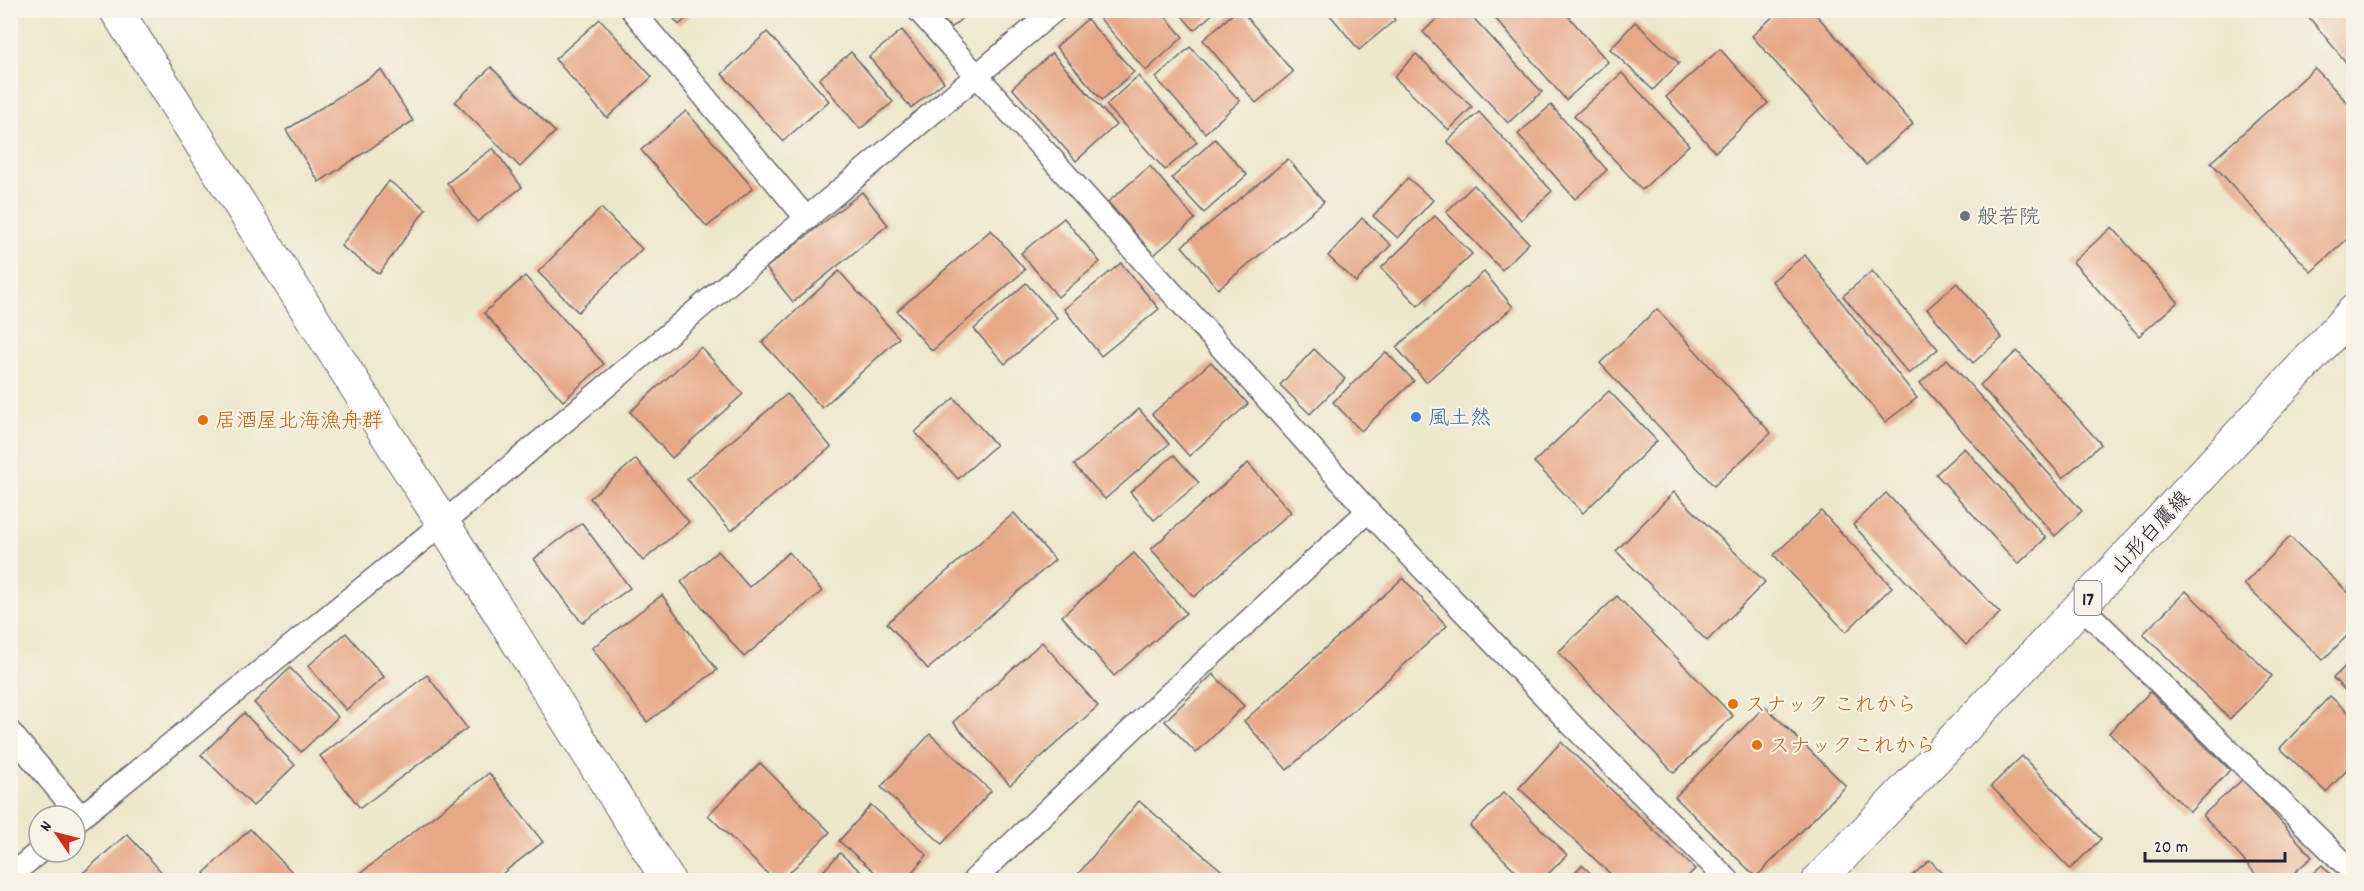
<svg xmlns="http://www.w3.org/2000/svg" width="2364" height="891" viewBox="0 0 2364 891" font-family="Dekko,'Klee One',sans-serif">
<rect width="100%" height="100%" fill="#f7f3e8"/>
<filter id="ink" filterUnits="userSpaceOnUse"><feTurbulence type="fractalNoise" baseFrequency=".0167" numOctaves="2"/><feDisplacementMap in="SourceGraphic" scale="12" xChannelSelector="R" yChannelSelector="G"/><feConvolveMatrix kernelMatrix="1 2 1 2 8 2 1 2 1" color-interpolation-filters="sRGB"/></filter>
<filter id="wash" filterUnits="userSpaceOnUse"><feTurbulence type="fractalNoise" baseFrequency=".008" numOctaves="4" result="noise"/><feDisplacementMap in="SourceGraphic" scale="24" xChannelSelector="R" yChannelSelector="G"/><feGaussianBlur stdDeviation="1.35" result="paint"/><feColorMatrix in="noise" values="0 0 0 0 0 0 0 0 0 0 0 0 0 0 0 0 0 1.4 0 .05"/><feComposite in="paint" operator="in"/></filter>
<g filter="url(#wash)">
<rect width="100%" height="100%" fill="#ede7cc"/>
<g id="blocks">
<!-- building -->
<g fill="#e7a887">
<polygon points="667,10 695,10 679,25"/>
<polygon points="935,10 971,10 951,28"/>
<polygon points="1099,10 1160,10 1183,37 1146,71 1096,14"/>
<polygon points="1177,10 1217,10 1194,30"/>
<polygon points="1237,10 1241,10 1293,72 1256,103 1203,40"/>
<polygon points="1326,10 1387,10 1395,20 1359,50"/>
<polygon points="1446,10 1466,10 1542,92 1508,123 1423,32"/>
<polygon points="1488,10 1563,10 1608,62 1566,100"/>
<polygon points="1780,10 1812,10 1913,124 1866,165 1752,36"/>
<polygon points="2303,10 2354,10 2354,72"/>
<polygon points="600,19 652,77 607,118 555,59"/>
<polygon points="1087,19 1134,72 1102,100 1056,47"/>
<polygon points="1635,22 1679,63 1653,90 1610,49"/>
<polygon points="902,30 944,82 911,108 869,57"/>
<polygon points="767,32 829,101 783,141 722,74"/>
<polygon points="1190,47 1240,101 1205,133 1156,78"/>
<polygon points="1720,49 1768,103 1715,152 1666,97"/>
<polygon points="851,52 893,102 860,129 819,79"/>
<polygon points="1052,53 1116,125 1076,161 1012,88"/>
<polygon points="1416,54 1472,107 1449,130 1394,77"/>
<polygon points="491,67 555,132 520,167 455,102"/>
<polygon points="2315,68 2354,110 2354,233 2311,272 2211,162"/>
<polygon points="381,70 413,121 319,182 286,130"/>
<polygon points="1622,73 1689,145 1642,190 1574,116"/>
<polygon points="1138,76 1197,142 1165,170 1106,105"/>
<polygon points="1551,105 1607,170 1575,199 1518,134"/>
<polygon points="686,111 753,188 707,227 641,150"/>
<polygon points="1479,112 1552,191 1521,220 1447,141"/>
<polygon points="1215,139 1247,175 1204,213 1172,178"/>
<polygon points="493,148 522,187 477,222 447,183"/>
<polygon points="1288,159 1324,202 1218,289 1182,246"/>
<polygon points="1150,166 1195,219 1154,255 1108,202"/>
<polygon points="1408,178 1433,200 1398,238 1373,216"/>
<polygon points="389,181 426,209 379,274 341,246"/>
<polygon points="1474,185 1529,243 1502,270 1446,212"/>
<polygon points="862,192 888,225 793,302 766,268"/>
<polygon points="601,208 642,249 578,312 538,272"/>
<polygon points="1435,216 1472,254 1418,306 1381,268"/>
<polygon points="1064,218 1100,262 1058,297 1021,253"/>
<polygon points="1362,218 1391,245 1356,282 1328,256"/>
<polygon points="2112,227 2178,302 2139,336 2073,262"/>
<polygon points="991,230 1025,270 932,351 897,311"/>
<polygon points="1805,255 1917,398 1885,422 1772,281"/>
<polygon points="1121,263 1159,309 1101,356 1064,309"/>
<polygon points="839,271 899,338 822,408 762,342"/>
<polygon points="1872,271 1938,349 1909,374 1843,296"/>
<polygon points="1484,272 1513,307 1426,382 1396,347"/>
<polygon points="525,276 604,364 563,401 484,313"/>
<polygon points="1026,283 1057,318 1005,364 974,329"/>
<polygon points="1957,283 2002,338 1973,363 1927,309"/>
<polygon points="1657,309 1771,433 1714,486 1600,363"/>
<polygon points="701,347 743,394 672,458 630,412"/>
<polygon points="1314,349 1345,379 1310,414 1280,385"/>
<polygon points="2017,351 2101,444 2063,478 1980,385"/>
<polygon points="1386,352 1414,381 1361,431 1333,402"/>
<polygon points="1947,359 2082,511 2055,536 1920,383"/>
<polygon points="1211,362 1248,404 1189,456 1152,414"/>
<polygon points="1609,391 1657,441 1583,513 1534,462"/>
<polygon points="787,394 831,447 731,531 687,479"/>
<polygon points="954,398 996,445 958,479 915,432"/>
<polygon points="1139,409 1169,444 1105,499 1074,465"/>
<polygon points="1964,448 2046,538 2018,564 1936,474"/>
<polygon points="1174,455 1199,483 1154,520 1130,492"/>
<polygon points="636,459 689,522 643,561 590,498"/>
<polygon points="1248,463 1291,512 1194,597 1151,549"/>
<polygon points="1674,492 1765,582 1707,641 1616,551"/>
<polygon points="1886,493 2000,613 1966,645 1853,525"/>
<polygon points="1821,511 1892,587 1846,632 1774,555"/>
<polygon points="1014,513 1055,560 928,669 887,623"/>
<polygon points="582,523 630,588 582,623 534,559"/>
<polygon points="2290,537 2354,598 2354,629 2323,660 2244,584"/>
<polygon points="718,551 749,587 789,552 822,591 744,657 681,582"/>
<polygon points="1134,553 1186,613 1114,676 1062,616"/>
<polygon points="1403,578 1447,626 1287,770 1244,721"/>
<polygon points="2186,591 2272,676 2230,719 2143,634"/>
<polygon points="662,595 717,670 647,722 592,648"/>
<polygon points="1617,596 1733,716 1674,773 1558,652"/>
<polygon points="346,633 384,677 346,710 308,666"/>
<polygon points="1042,642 1098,706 1010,785 953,722"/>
<polygon points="2354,658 2354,699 2333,678"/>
<polygon points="290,668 338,717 301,752 254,703"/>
<polygon points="1213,674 1244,706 1196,753 1165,721"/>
<polygon points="427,675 467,728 360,808 320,756"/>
<polygon points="2150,692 2230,770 2190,812 2109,733"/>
<polygon points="2330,696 2354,718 2354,763 2326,792 2280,748"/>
<polygon points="1765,706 1846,786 1756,877 1675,797"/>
<polygon points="244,713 295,765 253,806 201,755"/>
<polygon points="930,734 991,791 942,844 881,787"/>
<polygon points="1561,742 1695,869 1684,880 1617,880 1519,788"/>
<polygon points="2022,756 2101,839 2070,869 1991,786"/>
<polygon points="760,763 830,832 782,880 774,880 708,815"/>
<polygon points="489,773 543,842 494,880 352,880"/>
<polygon points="2243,779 2312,857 2286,880 2261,880 2203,815"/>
<polygon points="1504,792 1567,855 1542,880 1525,880 1470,826"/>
<polygon points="1139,801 1233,880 1073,880"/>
<polygon points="871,805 927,855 905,880 884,880 839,841"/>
<polygon points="250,829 300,880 211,880 204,873"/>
<polygon points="127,834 169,880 75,880"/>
<polygon points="840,853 870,880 815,880"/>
<polygon points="1930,860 1948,880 1907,880"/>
<polygon points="1582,865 1598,880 1567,880"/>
<polygon points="2322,865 2336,880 2305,880"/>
</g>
</g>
</g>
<g filter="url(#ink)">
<use href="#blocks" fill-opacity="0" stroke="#69676e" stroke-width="1.5"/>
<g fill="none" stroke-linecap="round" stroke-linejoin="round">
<!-- lane casing -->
<g stroke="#69676e" stroke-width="25">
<g id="lane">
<polyline points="632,10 807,219"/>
<polyline points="918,10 1368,511 1571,724 1728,880"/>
<polyline points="2081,606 2354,873"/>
<polyline points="10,732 81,817"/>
<polyline points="75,822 443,523 1055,10"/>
<polyline points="10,876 39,852"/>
<polyline points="974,880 1164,699 1368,511"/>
</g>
</g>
<!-- secondary casing -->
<g stroke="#69676e" stroke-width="35">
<polyline id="secondary" points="116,10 443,523 668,880"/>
</g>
<!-- primary casing -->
<g stroke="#69676e" stroke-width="35">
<polyline id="primary" points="1819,880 2081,606 2354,311"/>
</g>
<!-- lane -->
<use href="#lane" stroke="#fff" stroke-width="22"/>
<!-- secondary -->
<use href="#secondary" stroke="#fff" stroke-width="33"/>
<!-- primary -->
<use href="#primary" stroke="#fff" stroke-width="33"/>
</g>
</g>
<!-- markers -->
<circle fill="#6b7280" stroke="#f7f3e8" stroke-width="2" cx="1965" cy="216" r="6"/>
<circle fill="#3f7fe0" stroke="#f7f3e8" stroke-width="2" cx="1416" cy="417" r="6"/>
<g fill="#e8710a" stroke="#f7f3e8" stroke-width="2">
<circle cx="203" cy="420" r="6"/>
<circle cx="1733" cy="704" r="6"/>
<circle cx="1757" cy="745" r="6"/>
</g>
<g text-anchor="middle" stroke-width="4.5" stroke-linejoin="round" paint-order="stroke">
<!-- shield labels -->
<rect fill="#f7f3e8" stroke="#62616f" stroke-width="1.5" x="2074.5" y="581" width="27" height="34" rx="4.5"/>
<g font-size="20" font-weight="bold" fill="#22223b">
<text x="2088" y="605">17</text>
</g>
<!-- worship labels -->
<g font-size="21" fill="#5b616d" stroke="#f7f3e8" text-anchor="start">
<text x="1977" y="223">般若院</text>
</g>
<!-- shop labels -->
<g font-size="21" fill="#366cbe" stroke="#f7f3e8" text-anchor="start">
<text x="1428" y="424">風土然</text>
</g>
<!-- food labels -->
<g font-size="21" fill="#c56008" stroke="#f7f3e8" text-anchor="start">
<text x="215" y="427">居酒屋北海漁舟群</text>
<text x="1745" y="711">スナック これから</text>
<text x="1769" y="752">スナックこれから</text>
</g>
<!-- street labels -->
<g font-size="21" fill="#22223b" stroke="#f7f3e8">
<text transform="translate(2150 532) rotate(-47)" y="7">山形白鷹線</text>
</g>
</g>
<!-- margin -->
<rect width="2364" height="891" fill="none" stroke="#f7f3e8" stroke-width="36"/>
<!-- north arrow -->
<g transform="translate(57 834) rotate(305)"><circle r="28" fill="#f7f3e8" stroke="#a29fa3" stroke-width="1.5"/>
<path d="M0-4.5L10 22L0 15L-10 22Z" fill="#c8321e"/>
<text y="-9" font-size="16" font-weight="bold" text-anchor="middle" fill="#22223b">N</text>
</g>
<!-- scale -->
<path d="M2145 852v9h140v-9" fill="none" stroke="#22223b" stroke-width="3"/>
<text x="2154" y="852" font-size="18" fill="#22223b" stroke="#f7f3e8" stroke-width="4.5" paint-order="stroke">20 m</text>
</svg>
